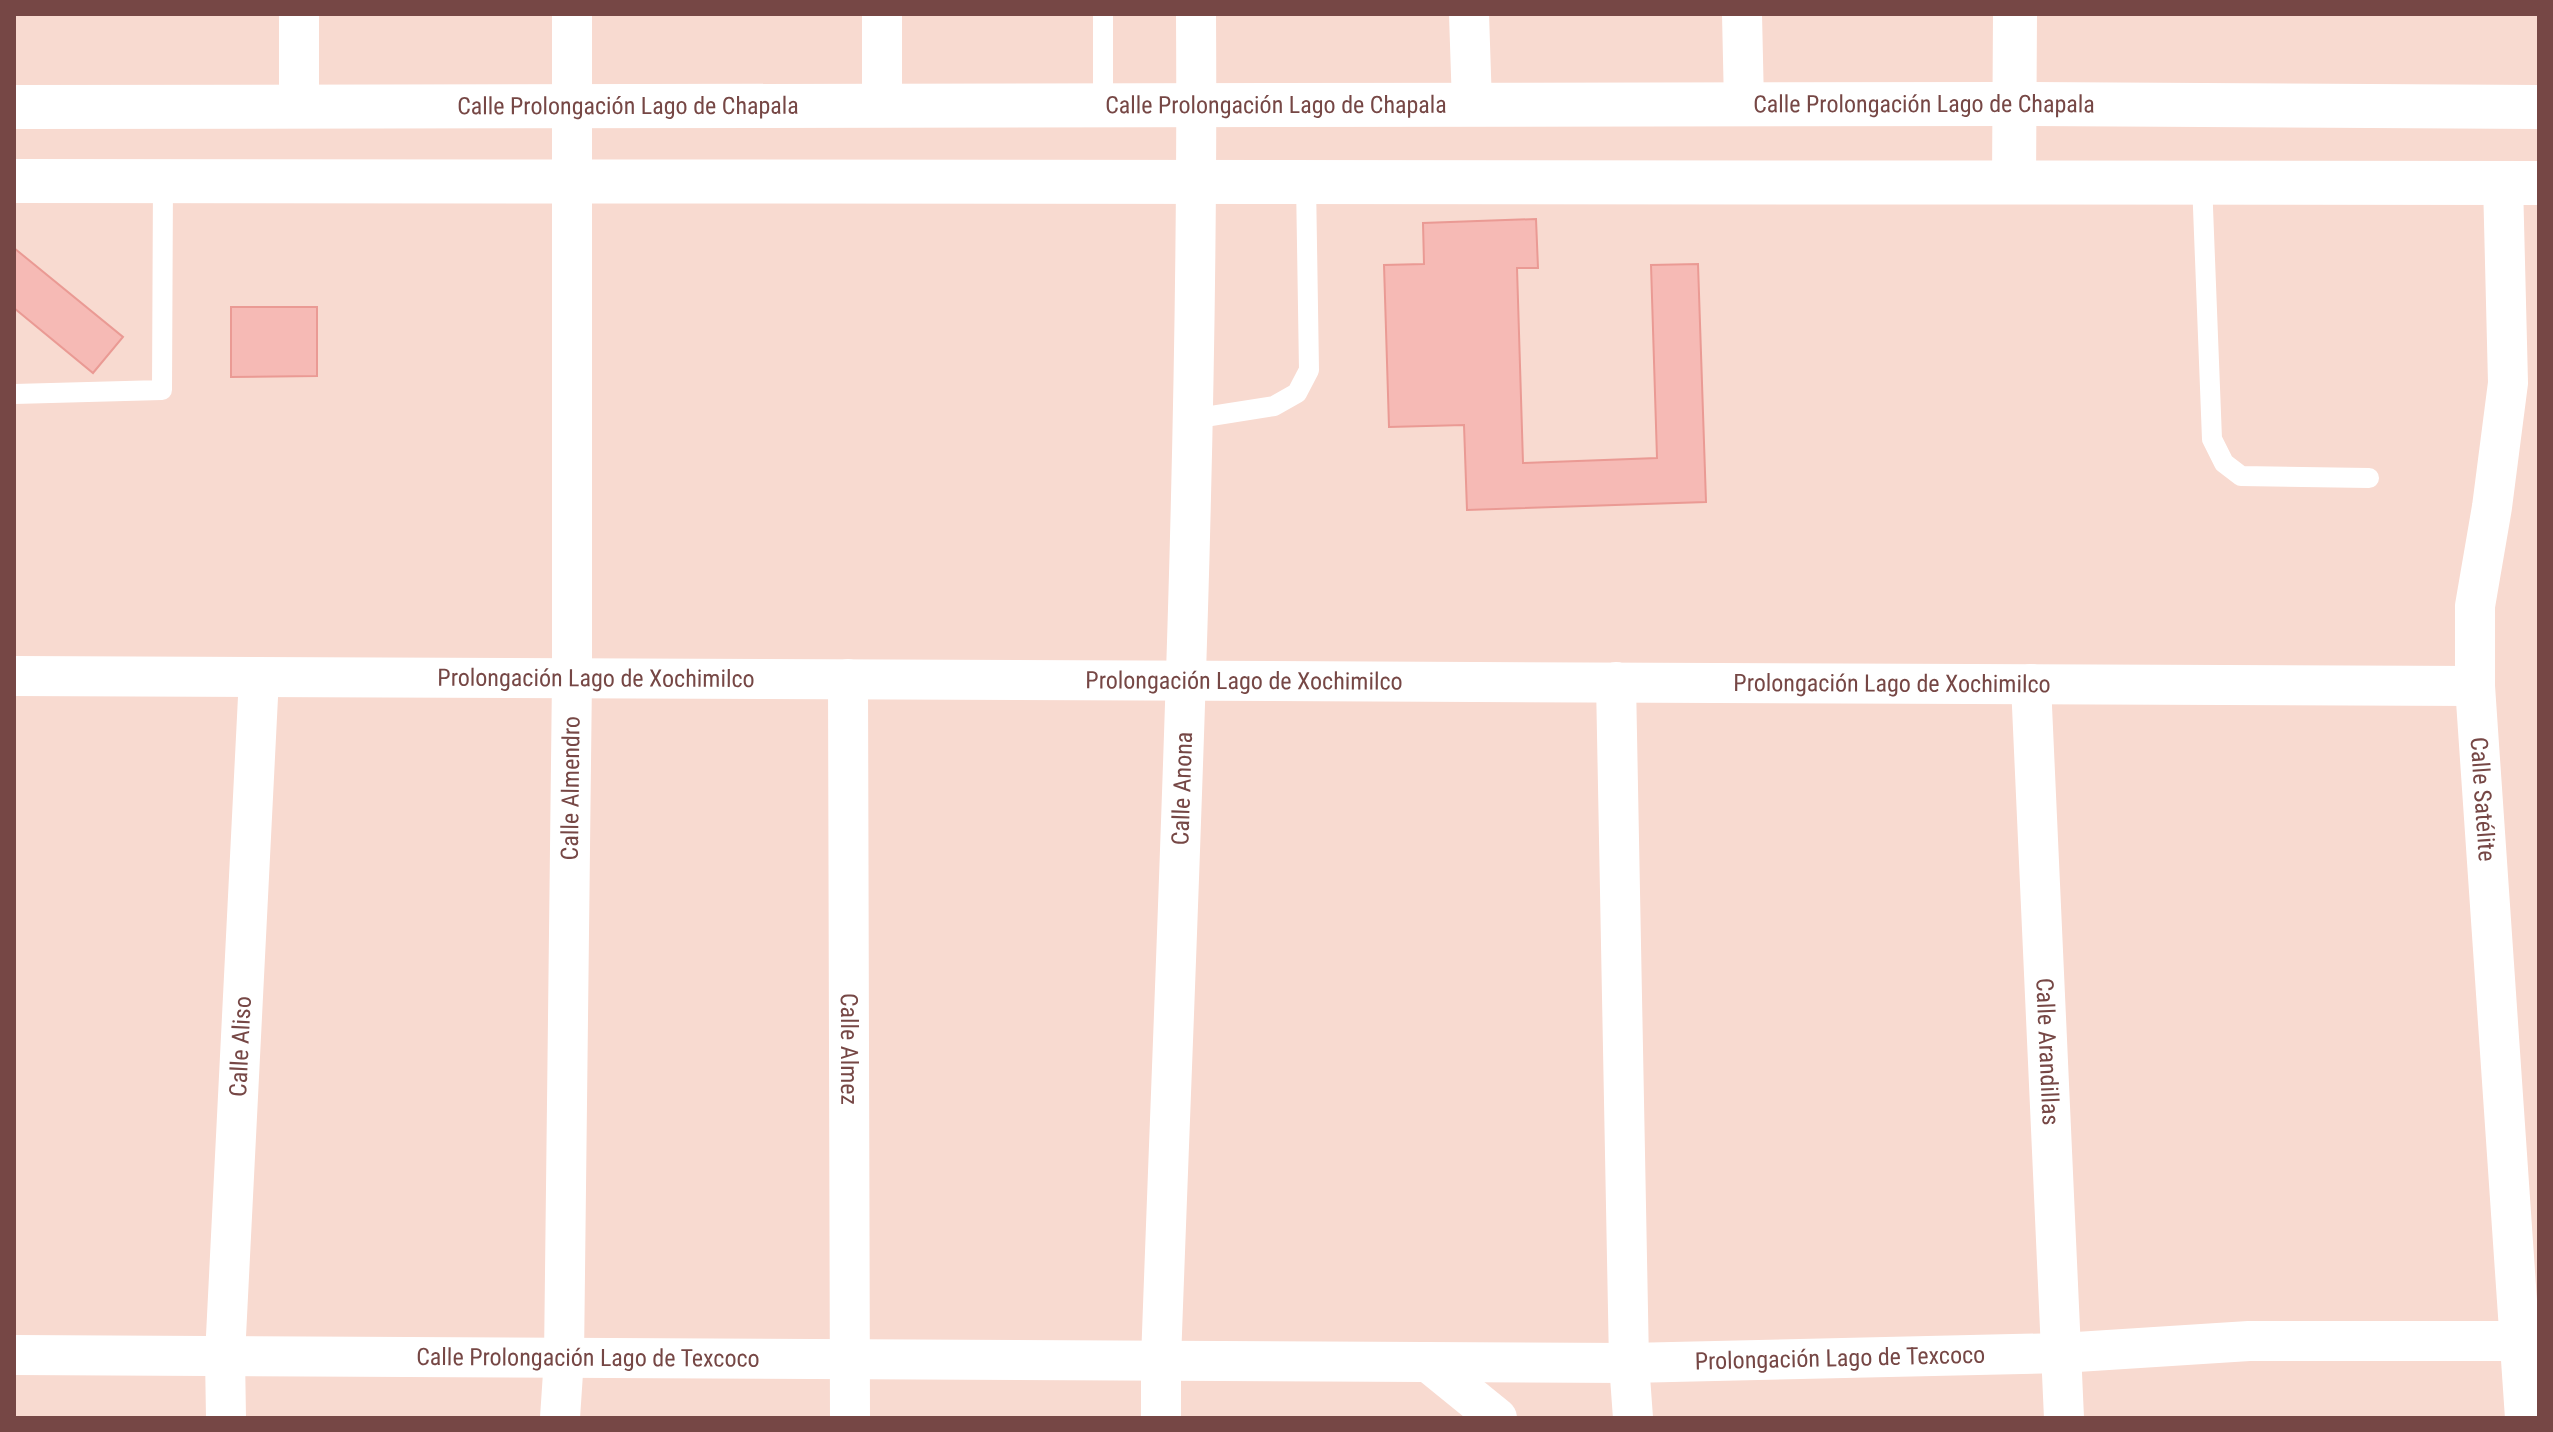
<svg xmlns="http://www.w3.org/2000/svg" width="2553" height="1432" viewBox="0 0 2553 1432" font-family="'Roboto Condensed',sans-serif">
<rect width="100%" height="100%" fill="#fee9df"/>
<!-- residential -->
<rect fill="#f8dad0" x="14" y="14" width="2525" height="1404"/>
<!-- building -->
<g fill="#f6bab5" stroke="#ea9a94" stroke-width="2">
<polygon points="1536,219 1538,268 1517,268 1523,463 1657,458 1651,265 1698,264 1706,502 1467,510 1464,425 1389,427 1384,265 1424,264 1423,223"/>
<polygon points="14,248 123,337 93,373 14,308"/>
<polygon points="231,307 317,307 317,376 231,377"/>
</g>
<g fill="none" stroke-linecap="round" stroke-linejoin="round">
<!-- lane -->
<g stroke="#fff" stroke-width="20">
<polyline points="1103,14 1103,106"/>
<polyline points="2202,182 2212,439 2224,463 2241,476 2369,478"/>
<polyline points="14,394 162,390 163,181"/>
<polyline points="1192,419 1274,406 1297,393 1309,370 1306,182"/>
</g>
<!-- street -->
<g stroke="#fff" stroke-width="40">
<polyline points="299,14 299,107"/>
<polyline points="882,14 882,106"/>
<polyline points="1469,14 1472,105"/>
<polyline points="1742,14 1744,104"/>
<path id="s1" d="M2503,182l5,201 -16,124 -17,99v80l50,732"/>
<path id="s2" d="M14,676l2461,10"/>
<path id="s3" d="M848,679l2,739"/>
<polyline points="1616,682 1629,1363 1633,1418"/>
<path id="s4" d="M2031,684l33,734"/>
<path id="s5" d="M14,1355l1615,8 432,-10 188,-12h270"/>
<polyline points="1428,1362 1497,1418"/>
<path id="s6" d="M226,1418l-1,-62 34,-679"/>
<path id="s7" d="M560,1418l4,-60 8,-680v-664"/>
<path id="s8" d="M1161,1418v-57c16,-449 38,-898 35,-1347"/>
</g>
<!-- secondary -->
<g stroke="#fff" stroke-width="44">
<path id="s9" d="M14,107l2000,-3 525,3"/>
<polyline points="14,181 2539,183"/>
<polyline points="2014,182 2015,14"/>
</g>
</g>
<g text-anchor="middle" stroke-width="8" stroke-linejoin="round" paint-order="stroke">
<!-- street labels -->
<g font-size="24" fill="#764745" stroke="#ffeee7">
<text dy="8" stroke="none"><textPath href="#s9" startOffset="1910">Calle Prolongación Lago de Chapala</textPath></text>
<text dy="8" stroke="none"><textPath href="#s9" startOffset="1262">Calle Prolongación Lago de Chapala</textPath></text>
<text dy="8" stroke="none"><textPath href="#s9" startOffset="614">Calle Prolongación Lago de Chapala</textPath></text>
<text dy="8" stroke="none"><textPath href="#s2" startOffset="582">Prolongación Lago de Xochimilco</textPath></text>
<text dy="8" stroke="none"><textPath href="#s2" startOffset="1230">Prolongación Lago de Xochimilco</textPath></text>
<text dy="8" stroke="none"><textPath href="#s2" startOffset="1878">Prolongación Lago de Xochimilco</textPath></text>
<text dy="8" stroke="none"><textPath href="#s7" startOffset="630">Calle Almendro</textPath></text>
<text dy="8" stroke="none"><textPath href="#s8" startOffset="630">Calle Anona</textPath></text>
<text dy="8" stroke="none"><textPath href="#s1" startOffset="620">Calle Satélite</textPath></text>
<text dy="8" stroke="none"><textPath href="#s6" startOffset="372">Calle Aliso</textPath></text>
<text dy="8" stroke="none"><textPath href="#s3" startOffset="370">Calle Almez</textPath></text>
<text dy="8" stroke="none"><textPath href="#s4" startOffset="368">Calle Arandillas</textPath></text>
<text dy="8" stroke="none"><textPath href="#s5" startOffset="574">Calle Prolongación Lago de Texcoco</textPath></text>
<text dy="8" stroke="none"><textPath href="#s5" startOffset="1826">Prolongación Lago de Texcoco</textPath></text>
</g>
</g>
<!-- border -->
<rect width="2553" height="1432" fill="none" stroke="#764745" stroke-width="32"/>
</svg>
